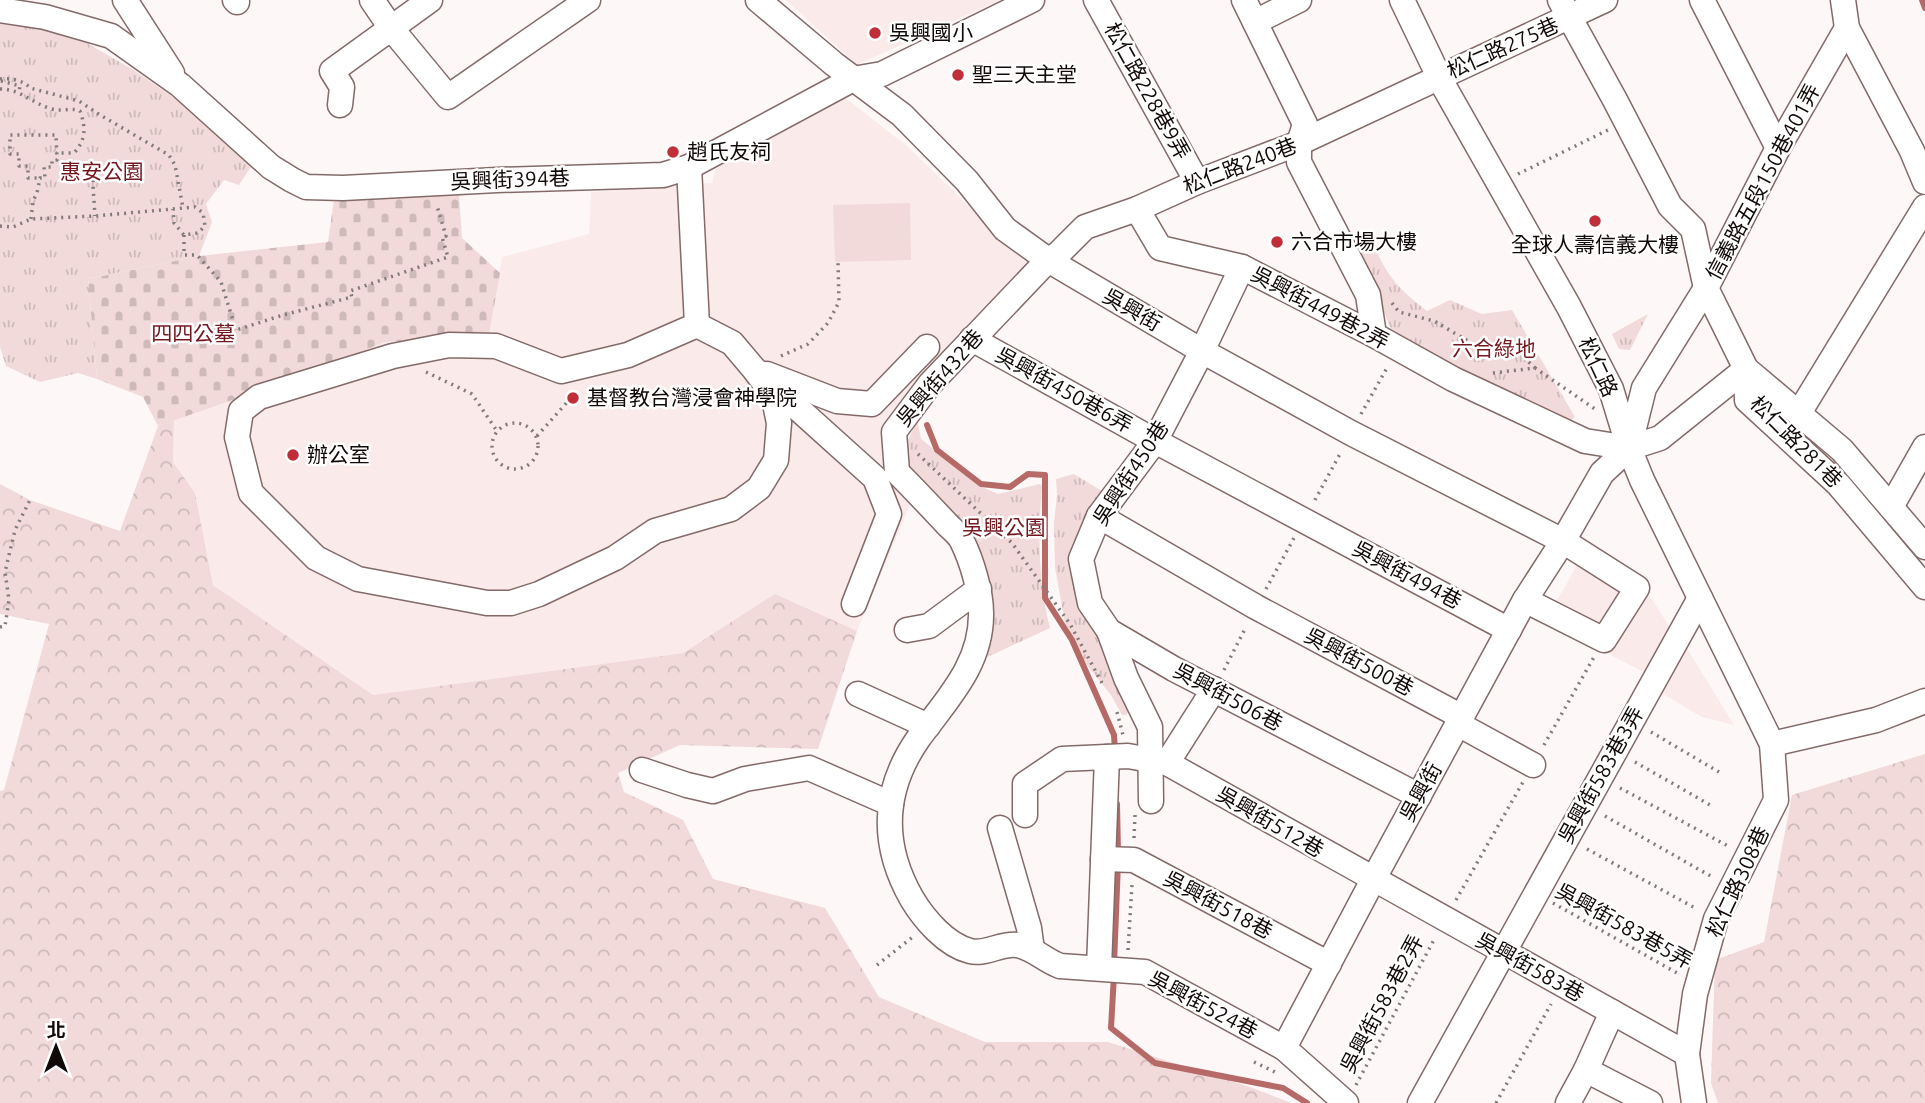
<svg xmlns="http://www.w3.org/2000/svg" width="1925" height="1103" viewBox="0 0 1925 1103" font-family="Ubuntu,'Noto Sans TC',sans-serif">
<defs>
<pattern id="grass-tufts" width="24" height="20" patternUnits="userSpaceOnUse" patternTransform="scale(1.75)"><rect width="24" height="20" fill="#f1dad9"/><path d="M3 7l-1-3M5 7V3M7 7l1-3M15 17l-1-3M17 17v-4M19 17l1-3" fill="none" stroke="#cebab9"/></pattern>
<pattern id="forest-crowns" width="20" height="18" patternUnits="userSpaceOnUse" patternTransform="scale(1.75)"><rect width="20" height="18" fill="#f1dad9"/><path d="M2 6a3 3 0 1 1 6 0M12 15a3 3 0 1 1 6 0" fill="none" stroke="#cebab9"/></pattern>
<pattern id="cemetery-stones" width="16" height="16" patternUnits="userSpaceOnUse" patternTransform="scale(1.75)"><rect width="16" height="16" fill="#f1dad9"/><path d="M2 7V4a2 2 0 0 1 4 0v3zM10 15v-3a2 2 0 0 1 4 0v3z" fill="#cebab9"/></pattern>
</defs>
<rect width="100%" height="100%" fill="#fdf8f7"/>
<!-- built -->
<g fill="#faebea">
<polygon points="786,0 1000,0 857,65"/>
<polygon points="840,99 847,99 907,146 1029,265 884,426 889,474 910,505 857,631 775,595 683,653 373,695 213,585 195,493 173,462 174,419 301,376 385,342 489,335 502,257 589,234 591,192 712,183 715,170 721,163"/>
<polygon points="1587,545 1628,569 1653,601 1671,629 1649,675 1607,653 1614,641 1552,607 1564,589"/>
<polygon points="1683,642 1734,725 1702,717 1656,690"/>
</g>
<!-- grass -->
<g fill="url(#grass-tufts)">
<polygon points="0,21 18,23 63,33 85,42 132,69 179,101 252,165 239,185 224,180 206,204 212,222 199,256 88,279 97,379 78,373 40,382 6,366 0,347"/>
<path d="M1357,248h18c14,31 25,42 52,63l23,-11 32,14 30,-4 63,107 -13,10 -171,-98z"/>
<polygon points="1648,314 1630,350 1619,349 1612,334"/>
<path d="M917,420l4,19 61,48 16,7 42,-10 2,2c-4,50 -4,94 8,142l-69,32 7,-67 -88,-134z"/>
<polygon points="1074,474 1105,493 1074,551 1130,709 1126,715 1122,715 1111,695 1078,654 1065,624 1055,567 1054,523 1057,494 1056,479"/>
</g>
<!-- forest -->
<g fill="url(#forest-crowns)">
<polygon points="174,419 173,462 195,493 213,585 373,695 683,653 775,594 857,631 818,749 680,745 618,773 624,792 683,820 713,879 825,908 879,997 985,1042 1108,1042 1250,1087 1291,1103 0,1103 0,791 4,790 49,624 0,614 0,484 30,500 120,531 158,426"/>
<polygon points="1925,754 1925,1103 1718,1103 1711,1083 1715,960 1764,942 1792,795"/>
</g>
<!-- cemetery -->
<polygon fill="url(#cemetery-stones)" points="459,194 462,238 500,273 489,335 385,342 301,376 158,426 143,397 97,379 88,279 199,256 328,242 334,199"/>
<!-- pitch -->
<polygon fill="#f1dad9" points="910,203 911,260 835,262 833,205"/>
<g fill="none" stroke-linecap="round" stroke-linejoin="round">
<!-- stream -->
<g stroke="#b66a67" stroke-width="6">
<polyline points="1922,0 1925,8"/>
<polyline points="927,425 937,450 981,484 1010,487 1028,474 1045,475 1045,598 1072,640 1114,735 1115,751"/>
<polyline points="1117,804 1118,852"/>
<polyline points="1114,964 1118,863"/>
<polyline points="1114,975 1111,1028 1155,1063 1283,1088 1307,1103"/>
</g>
<!-- minor casing -->
<g stroke="#836a69" stroke-width="27">
<g id="minor">
<polyline points="125,0 172,73"/>
<polyline points="235,0 237,2"/>
<polyline points="372,0 391,28 448,97 588,0"/>
<polyline points="758,0 834,64 902,115 967,181 1005,229 1048,260 1202,351 1351,433 1563,541 1637,588 1604,640 1525,600"/>
<polyline points="1096,0 1197,182"/>
<polyline points="1244,0 1305,124 1299,143 1299,162 1368,295 1374,335"/>
<polyline points="1402,0 1442,83 1569,307 1611,389 1629,448 1642,480 1772,744 1776,800 1716,919 1695,994 1687,1054 1694,1103"/>
<polyline points="1560,0 1615,100 1670,206 1693,229 1706,288 1746,369 1842,450 1925,547"/>
<polyline points="1702,0 1778,148"/>
<polyline points="1843,0 1847,28 1912,151 1925,182"/>
<polyline points="0,10 45,17 111,36 180,85 271,167 292,180 306,187 343,188 497,180 663,175 689,167 853,79 882,74 1032,0"/>
<polyline points="1255,22 1299,0"/>
<polyline points="340,105 342,87 332,71 430,0"/>
<polyline points="689,167 697,325"/>
<polyline points="1137,209 1160,248 1242,267 1374,335 1453,379 1585,441 1629,448 1660,438 1746,369"/>
<polyline points="1242,267 1202,351 1155,441 1099,516 1081,559 1090,603 1109,631 1174,669 1419,796"/>
<polyline points="972,339 1155,441 1509,630"/>
<polyline points="754,369 773,394 779,423 776,460 759,488 731,509 655,531 615,558 539,594 511,603 487,603 358,579 316,558 251,493 237,437 241,411 259,397 393,356 449,345 496,346 561,371 628,355 697,325 732,343 754,369 875,478 889,514 854,604"/>
<polyline points="1746,369 1747,400 1838,484 1925,587"/>
<polyline points="767,374 837,401 872,404 927,347"/>
<polyline points="1799,413 1925,207"/>
<polyline points="1891,507 1925,447"/>
<polyline points="1099,516 1256,607 1462,717"/>
<polyline points="907,630 929,626 979,589"/>
<polyline points="1109,631 1126,678 1150,727 1151,801"/>
<polyline points="858,694 928,726"/>
<polyline points="1458,724 1533,765"/>
<polyline points="1772,744 1876,720 1925,701"/>
<polyline points="1167,763 1214,689"/>
<polyline points="642,770 687,785 713,791 745,779 809,768 891,804"/>
<polyline points="1025,815 1025,784 1062,759 1128,756 1167,763 1687,1054"/>
<polyline points="1000,828 1029,928 1032,950"/>
<polyline points="1103,859 1134,860 1329,964"/>
<polyline points="1099,968 1107,757"/>
<polyline points="1284,1048 1373,880 1525,600 1563,541 1602,473 1629,448 1644,388 1706,288 1778,148 1847,28"/>
<polyline points="1586,1070 1650,1103"/>
<path d="M1346,1103l-62,-55 -139,-76 -85,-6c-15,-5 -26,-18 -43,-21 -16,-2 -32,10 -47,6 -24,-6 -46,-32 -58,-52 -31,-54 -30,-108 6,-160 28,-39 64,-74 63,-126 0,-21 -9,-52 -19,-72 -3,-7 -12,-13 -17,-19 -16,-17 -32,-34 -48,-50l-3,-40 36,-48 118,-124 10,-6 27,-27 52,-18 60,-27 102,-39 306,-143"/>
<polyline points="1420,1103 1700,598"/>
<polyline points="1568,1103 1586,1070 1612,1012"/>
</g>
</g>
<!-- path -->
<g stroke="#817b7a" stroke-width="3.5" stroke-dasharray="2 5" stroke-linecap="butt">
<path d="M0,79c11,-1 23,1 30,9l49,13 21,14 69,40 6,10 8,43"/>
<polyline points="1,81 20,86 19,92"/>
<path d="M0,89c21,0 33,15 52,20 10,3 19,-2 28,2 6,16 6,29 -6,42h-18"/>
<polyline points="94,166 93,186 95,216"/>
<polyline points="1518,174 1608,130"/>
<polyline points="31,219 33,201 37,193 40,178 45,178 44,167 52,167 52,160 57,160 56,135 10,135 10,154 19,154 19,166 28,166 28,178 40,178"/>
<polyline points="0,226 13,227 31,219 95,216 195,207 203,213 205,226 198,233 184,235 174,223 173,209"/>
<polyline points="184,235 184,255 197,255 221,282 236,330"/>
<polyline points="1392,303 1399,312 1434,321 1473,344 1498,345 1516,350 1535,368"/>
<polyline points="205,340 283,315 352,297 350,291 448,257 442,237 446,236 437,206"/>
<polyline points="781,356 808,344 828,323 839,302 838,262"/>
<polyline points="426,372 472,394 497,431"/>
<polyline points="1493,373 1535,368 1595,409"/>
<polyline points="1361,414 1388,366"/>
<circle cx="515" cy="446" r="23"/>
<polyline points="537,436 569,400 567,393"/>
<polyline points="918,454 1012,543 1070,624 1102,683"/>
<polyline points="1315,500 1341,452"/>
<polyline points="1266,589 1294,538"/>
<polyline points="0,627 5,626 9,600 5,572 15,530 30,500"/>
<polyline points="1224,670 1246,627"/>
<polyline points="1117,712 1123,735"/>
<polyline points="1651,732 1719,772"/>
<polyline points="1544,745 1594,657"/>
<polyline points="1635,762 1712,806"/>
<polyline points="1620,788 1728,846"/>
<polyline points="1605,816 1714,878"/>
<polyline points="1134,838 1135,815"/>
<polyline points="1587,849 1697,909"/>
<polyline points="1456,900 1523,782"/>
<polyline points="1553,903 1677,973"/>
<polyline points="1128,950 1132,885"/>
<polyline points="877,965 914,936"/>
<polyline points="1254,1062 1277,1073"/>
<polyline points="1356,1085 1435,938"/>
<polyline points="1496,1103 1551,1004"/>
</g>
<!-- minor -->
<use href="#minor" stroke="#fff" stroke-width="24"/>
</g>
<!-- markers -->
<g fill="#bf2e39" stroke="#fff" stroke-width="2.5">
<circle cx="875" cy="33" r="7"/>
<circle cx="958" cy="75" r="7"/>
<circle cx="673" cy="152" r="7"/>
<circle cx="1595" cy="221" r="7"/>
<circle cx="1277" cy="242" r="7"/>
<circle cx="573" cy="398" r="7"/>
<circle cx="293" cy="455" r="7"/>
</g>
<g text-anchor="middle" stroke-width="5" stroke-linejoin="round" paint-order="stroke">
<!-- poi labels -->
<g font-size="21" fill="#110908" stroke="#fff" text-anchor="start">
<text x="889" y="40">吳興國小</text>
<text x="972" y="82">聖三天主堂</text>
<text x="687" y="159">趙氏友祠</text>
<text x="1291" y="249">六合市場大樓</text>
<text x="1595" y="252" text-anchor="middle">全球人壽信義大樓</text>
<text x="587" y="405">基督教台灣浸會神學院</text>
<text x="307" y="462">辦公室</text>
</g>
<!-- street labels -->
<g font-size="21" fill="#110908" stroke="#fff">
<text transform="translate(1503 48) rotate(-24)" y="7">松仁路275巷</text>
<text transform="translate(1147 91) rotate(61)" y="7">松仁路228巷9弄</text>
<text transform="translate(1240 166) rotate(-21)" y="7">松仁路240巷</text>
<text transform="translate(510 180) rotate(-2)" y="7">吳興街394巷</text>
<text transform="translate(1763 182) rotate(-62)" y="7">信義路五段150巷401弄</text>
<text transform="translate(1320 308) rotate(28)" y="7">吳興街449巷2弄</text>
<text transform="translate(1132 310) rotate(30)" y="7">吳興街</text>
<text transform="translate(1598 367) rotate(65)" y="7">松仁路</text>
<text transform="translate(940 378) rotate(-49)" y="7">吳興街432巷</text>
<text transform="translate(1064 390) rotate(29)" y="7">吳興街450巷6弄</text>
<text transform="translate(1796 442) rotate(45)" y="7">松仁路281巷</text>
<text transform="translate(1131 473) rotate(-57)" y="7">吳興街450巷</text>
<text transform="translate(1407 575) rotate(28)" y="7">吳興街494巷</text>
<text transform="translate(1359 662) rotate(28)" y="7">吳興街500巷</text>
<text transform="translate(1228 697) rotate(28)" y="7">吳興街506巷</text>
<text transform="translate(1601 775) rotate(-61)" y="7">吳興街583巷3弄</text>
<text transform="translate(1421 792) rotate(-61)" y="7">吳興街</text>
<text transform="translate(1270 822) rotate(30)" y="7">吳興街512巷</text>
<text transform="translate(1738 882) rotate(-65)" y="7">松仁路308巷</text>
<text transform="translate(1218 905) rotate(28)" y="7">吳興街518巷</text>
<text transform="translate(1624 926) rotate(29)" y="7">吳興街583巷5弄</text>
<text transform="translate(1530 967) rotate(29)" y="7">吳興街583巷</text>
<text transform="translate(1382 1004) rotate(-62)" y="7">吳興街583巷2弄</text>
<text transform="translate(1203 1005) rotate(28)" y="7">吳興街524巷</text>
</g>
<!-- park labels -->
<g font-size="21" fill="#73171e" stroke="#fff">
<text x="102" y="179">惠安公園</text>
<text x="193" y="341">四四公墓</text>
<text x="1494" y="356">六合綠地</text>
<text x="1004" y="535">吳興公園</text>
</g>
</g>
<!-- north arrow -->
<g transform="translate(56 1047)" stroke="#ffffff" stroke-width="5" paint-order="stroke">
<path d="M0-5L12 26L0 18L-12 26Z" fill="#110908"/>
<text y="-10" font-size="19" font-weight="bold" text-anchor="middle" fill="#110908">北</text>
</g>
</svg>
